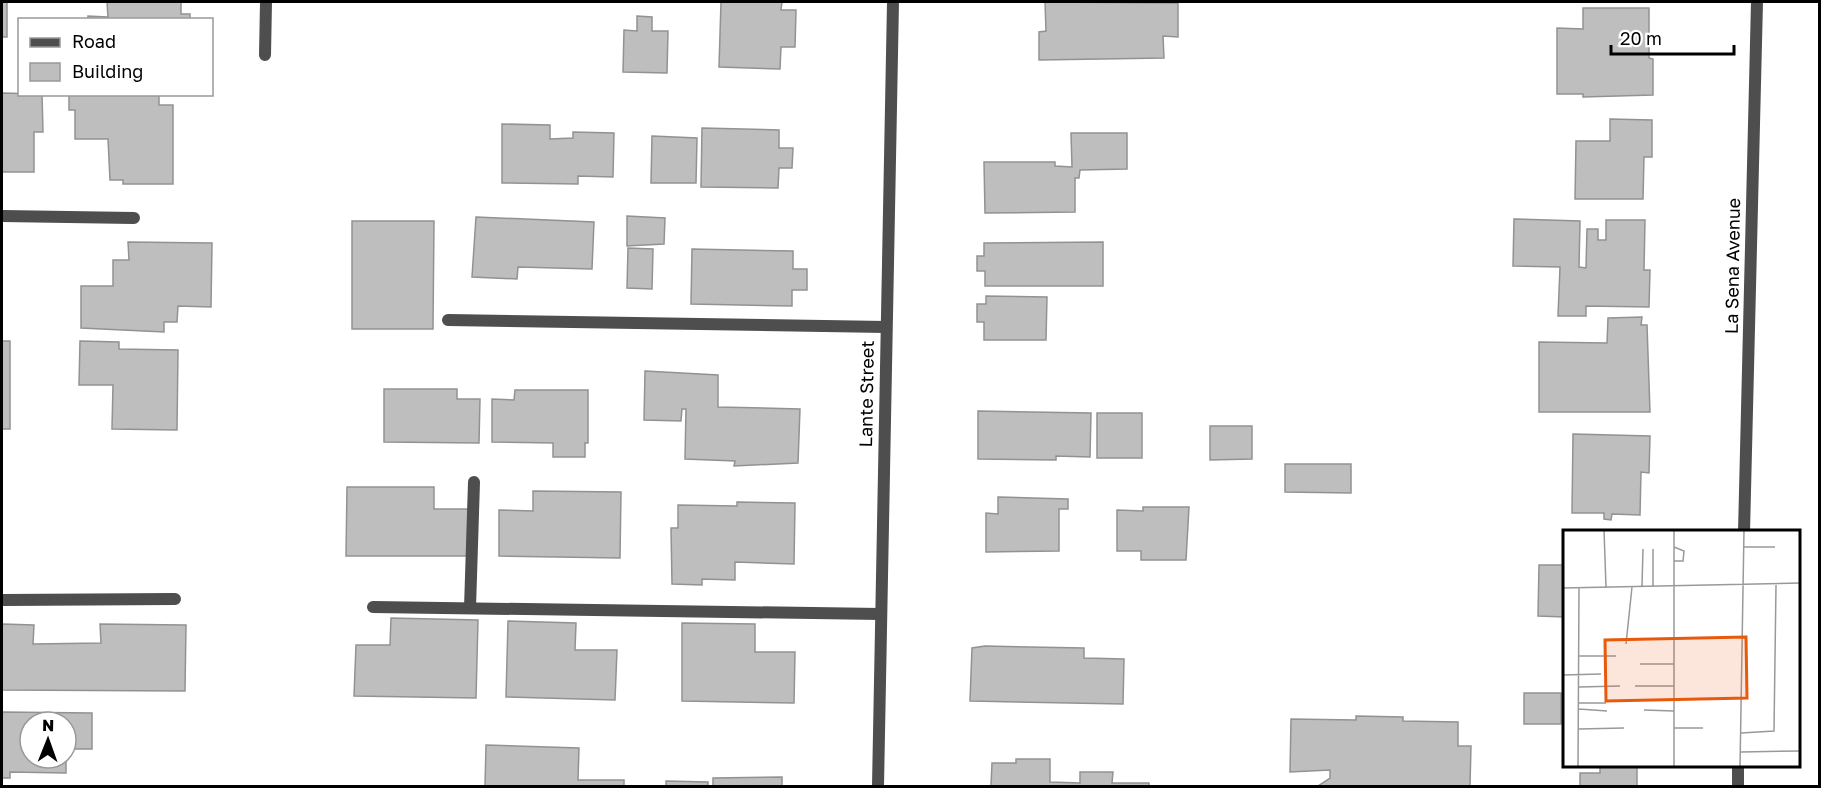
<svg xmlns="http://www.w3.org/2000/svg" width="1821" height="788" viewBox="0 0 1821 788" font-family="'Golos Text',sans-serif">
<rect width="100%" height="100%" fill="#fff"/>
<!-- building -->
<g fill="#bebebe" stroke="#929292" stroke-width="1.5" fill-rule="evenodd">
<rect x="2" y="2" width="5" height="35"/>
<polygon points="107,2 181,2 181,14 190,14 190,20 88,20 88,16 108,17"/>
<polygon points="721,2 782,2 781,10 796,10 795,47 781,47 780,69 719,67"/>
<polygon points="1045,2 1178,3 1178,37 1163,36 1164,58 1039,60 1039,32 1046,31"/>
<polygon points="1583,8 1649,8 1649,58 1653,59 1653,95 1583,97 1583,94 1557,94 1557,28 1583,29"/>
<polygon points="637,16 652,17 652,31 668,31 667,73 623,72 624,30 637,31"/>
<polygon points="2,93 42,94 43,132 34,132 34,172 2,172"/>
<polygon points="69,94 159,94 159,105 173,105 173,184 123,184 123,180 110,180 108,139 75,139 75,110 69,110"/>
<polygon points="1610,119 1652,120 1652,157 1644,157 1643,199 1575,199 1576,141 1610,141"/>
<polygon points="502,124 550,125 550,139 573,138 573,132 614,133 613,177 578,176 578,184 502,183"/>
<polygon points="702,128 779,130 779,148 793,148 792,168 779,168 778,188 701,187"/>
<polygon points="1071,133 1127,133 1127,169 1080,170 1079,178 1075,178 1075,212 985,213 984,162 1055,162 1055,166 1072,167"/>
<polygon points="652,136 697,138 696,183 651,183"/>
<polygon points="627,216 665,218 664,244 627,246"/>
<polygon points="476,217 594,222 592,269 518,267 517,279 472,277"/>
<polygon points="1514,219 1580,221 1579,267 1586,268 1587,229 1598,229 1598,240 1606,240 1606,220 1645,220 1644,270 1650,270 1649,307 1586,306 1586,316 1558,316 1560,267 1513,266"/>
<polygon points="352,221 434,221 433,329 352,329"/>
<polygon points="128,242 212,243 211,307 178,306 177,322 164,322 164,332 81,328 81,286 113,286 113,260 129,260"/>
<polygon points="1103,242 1103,286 985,286 985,271 977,271 977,256 984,256 984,243"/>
<polygon points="628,248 653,249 652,289 627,288"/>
<polygon points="692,249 793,251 793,269 807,269 807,290 792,290 792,306 691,304"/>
<polygon points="986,296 1047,297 1046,340 984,340 984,322 977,322 977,304 986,304"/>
<polygon points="1642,317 1641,325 1647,325 1650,412 1539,412 1539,342 1607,343 1608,318"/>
<rect x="2" y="341" width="8" height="88"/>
<polygon points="80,341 119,342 119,349 178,350 177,430 112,429 113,385 79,385"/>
<polygon points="645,371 718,375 718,407 800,409 798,463 734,466 735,461 685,459 686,409 682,409 681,421 644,420"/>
<polygon points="384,389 457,389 457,399 480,399 479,443 384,442"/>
<polygon points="515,390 588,390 588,443 585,443 585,457 553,457 553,443 492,442 492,399 514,400"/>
<polygon points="978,411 1091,413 1090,457 1056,456 1056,460 978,459"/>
<rect x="1097" y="413" width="45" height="45"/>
<polygon points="1210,426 1252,426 1252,459 1210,460"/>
<polygon points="1573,434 1650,436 1649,473 1641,472 1640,515 1612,514 1611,520 1604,519 1604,513 1572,513"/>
<polygon points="1285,464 1351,464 1351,493 1285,492"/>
<polygon points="347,487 434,487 434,509 468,509 468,556 346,556"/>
<polygon points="533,491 621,492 620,558 499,556 499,510 533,511"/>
<polygon points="998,497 1068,499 1068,509 1059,509 1059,551 986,552 986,513 998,514"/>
<polygon points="737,502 795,503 794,564 735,562 735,580 702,579 702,585 672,584 671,528 678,528 678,505 737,506"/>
<polygon points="1143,507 1189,507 1186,560 1141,560 1141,551 1117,551 1117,510 1143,511"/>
<polygon points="1539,565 1564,565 1564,617 1538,616"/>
<polygon points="391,618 478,620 476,698 354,696 356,645 390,645"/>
<polygon points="508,621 576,623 575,650 617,650 615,700 506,697"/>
<polygon points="682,623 755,624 755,652 795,652 794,703 682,701"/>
<polygon points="2,624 34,625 33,644 101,643 100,624 186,625 185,691 2,690"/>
<polygon points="985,646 1084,648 1084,658 1124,659 1123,704 970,701 972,648"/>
<rect x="1524" y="693" width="37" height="31"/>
<path d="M2,712l90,1v36h-26v24l-56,-1v6h-8zM30,722h36v36h-36z"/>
<polygon points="1356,716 1403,717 1403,721 1458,722 1458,746 1471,746 1470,786 1318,786 1330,778 1330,770 1290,772 1291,719 1356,720"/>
<polygon points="486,745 579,748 578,780 624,780 624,786 485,786"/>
<polygon points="1016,759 1050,759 1050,782 1080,783 1080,772 1113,772 1112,783 1149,783 1149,786 991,786 992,763 1016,763"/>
<polygon points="1600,766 1637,766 1637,786 1580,786 1580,773 1600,773"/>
<polygon points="782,777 782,786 713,786 713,778"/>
<polygon points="666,781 708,782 708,786 666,786"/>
</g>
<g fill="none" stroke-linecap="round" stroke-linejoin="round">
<!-- service -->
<g stroke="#4e4e4e" stroke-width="12">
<polyline points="2,216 134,218"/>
<polyline points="448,320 886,327"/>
<polyline points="2,600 175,599"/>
<polyline points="373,607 881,614"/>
<polyline points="470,608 474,482"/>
</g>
<!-- minor -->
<g stroke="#4e4e4e" stroke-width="12">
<polyline points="265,55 266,2"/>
<polyline points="1744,532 1757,2"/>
<polyline points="878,786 893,2"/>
<polyline points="1738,786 1738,766"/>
</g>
</g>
<g text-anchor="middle" stroke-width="5" stroke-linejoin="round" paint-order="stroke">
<!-- street labels -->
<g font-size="18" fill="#000" stroke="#fff">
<text transform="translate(1733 266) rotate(-89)" y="6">La Sena Avenue</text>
<text transform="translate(867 394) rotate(-89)" y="6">Lante Street</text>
</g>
</g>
<!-- overview -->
<g transform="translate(1563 530)">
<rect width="237" height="237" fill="#fff"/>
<path fill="none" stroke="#999" stroke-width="1.5" d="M41,0l2,57M111,17l10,4 -1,10h-9M181,17h31M79,56l1,-37M90,56v-37M0,58l237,-5M63,114l6,-57M16,126h37M77,134h34M0,145l38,-1M72,156h39M16,157l41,-1M16,173h27M16,179l28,2M81,180l30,1M111,198h29M16,199l45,-1M178,203l33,-2 2,-146M178,222l59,-1M15,237l1,-179M111,237v-237M177,237l4,-237"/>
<path fill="#e8590c" fill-opacity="0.15" stroke="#e8590c" stroke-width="3" d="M183,107l1,61 -141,3 -1,-61z"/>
<rect width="237" height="237" fill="none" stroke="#000" stroke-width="3"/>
</g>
<!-- border -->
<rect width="1821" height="788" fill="none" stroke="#000000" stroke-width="6"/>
<!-- legend -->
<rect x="18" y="18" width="195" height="78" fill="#ffffff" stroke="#999999" stroke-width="1.5"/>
<rect x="30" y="38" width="30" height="9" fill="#4e4e4e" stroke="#999999" stroke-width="1.5"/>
<text x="72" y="48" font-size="18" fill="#000000">Road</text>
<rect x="30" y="63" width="30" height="18" fill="#bebebe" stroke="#999999" stroke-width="1.5"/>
<text x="72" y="78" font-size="18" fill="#000000">Building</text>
<!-- north arrow -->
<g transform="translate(48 740) rotate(1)"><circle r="28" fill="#ffffff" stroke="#999999" stroke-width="1.5"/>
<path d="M0-4.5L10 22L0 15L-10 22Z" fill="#000000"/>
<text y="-9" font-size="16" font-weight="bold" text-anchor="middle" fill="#000000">N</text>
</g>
<!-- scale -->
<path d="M1611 45v9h123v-9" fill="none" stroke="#000000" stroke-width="3"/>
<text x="1620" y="45" font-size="18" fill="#000000" stroke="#ffffff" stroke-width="4.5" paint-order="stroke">20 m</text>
</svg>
